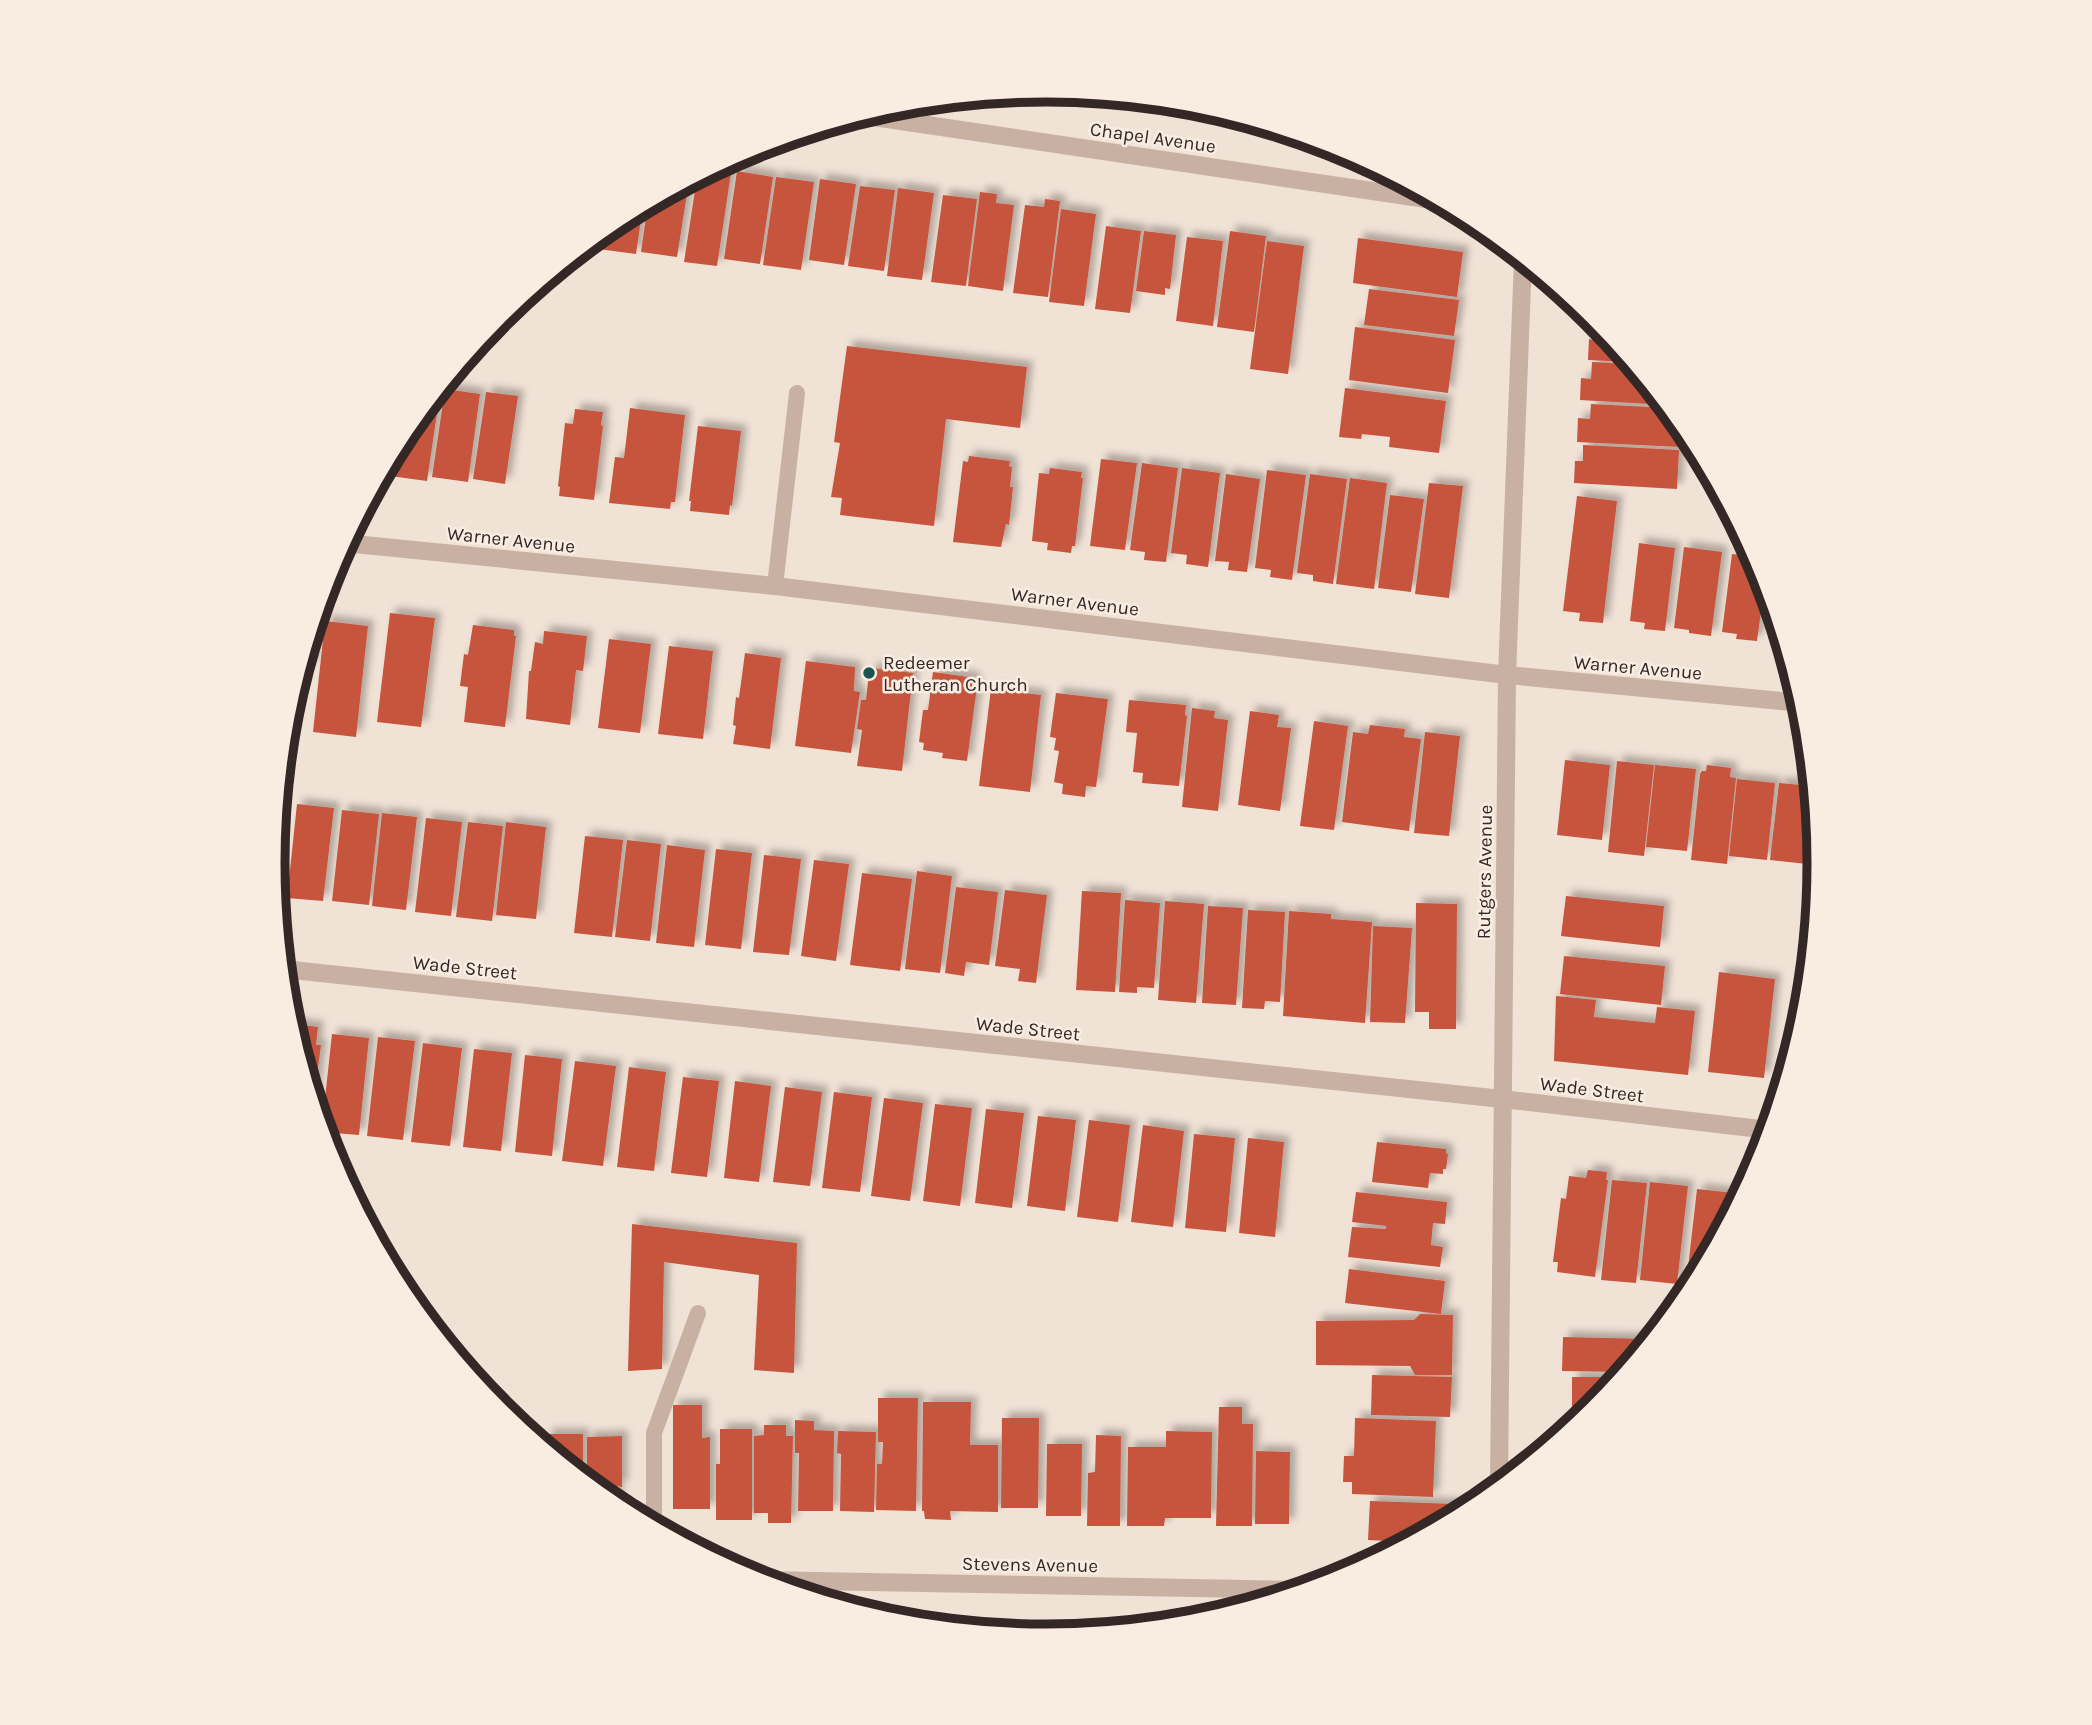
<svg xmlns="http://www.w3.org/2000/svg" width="2092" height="1725" viewBox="0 0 2092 1725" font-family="Karla,sans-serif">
<defs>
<filter id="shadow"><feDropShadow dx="6" dy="-6" stdDeviation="3.5" flood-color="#0004"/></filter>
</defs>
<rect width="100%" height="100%" fill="#f1e2d6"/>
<!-- building -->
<g fill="#c7543e" filter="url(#shadow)">
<polygon points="1134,98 1168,101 1167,105 1134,100"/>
<polygon points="1186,103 1209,108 1209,112 1185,109"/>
<polygon points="709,170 731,173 717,266 684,262 697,177"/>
<polygon points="737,171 773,177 760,264 724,259"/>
<polygon points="776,177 814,182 801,270 763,265"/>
<polygon points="820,179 856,184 844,265 809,260"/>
<polygon points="689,181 677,257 641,252 648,203"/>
<polygon points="860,186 895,190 884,271 848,266"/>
<polygon points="898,188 934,193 922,280 887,276"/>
<polygon points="980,192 997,194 996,203 1014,205 1003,291 968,286"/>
<polygon points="943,195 977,199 966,286 931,282"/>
<polygon points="1045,199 1060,201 1048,297 1013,293 1025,205 1044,207"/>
<polygon points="643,205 636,254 598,249 601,232 617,219"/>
<polygon points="1061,209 1096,214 1084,306 1049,302"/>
<polygon points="1106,226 1141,231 1130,313 1095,309"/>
<polygon points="1144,231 1176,235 1170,289 1165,288 1165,295 1136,291"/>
<polygon points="1230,231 1266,236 1254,332 1217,327"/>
<polygon points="598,235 596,247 585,245"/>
<polygon points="1187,237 1223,241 1213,326 1176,321"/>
<polygon points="1358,238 1463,252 1457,297 1353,283"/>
<polygon points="1267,241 1304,246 1288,374 1250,369"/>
<polygon points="1369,289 1459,300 1454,336 1364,325"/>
<polygon points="1586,310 1593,316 1596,319 1585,318"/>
<polygon points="1595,321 1597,321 1630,362 1588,360 1589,339 1594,340"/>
<polygon points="1355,327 1455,340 1448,393 1349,380"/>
<polygon points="847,346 1027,367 1020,428 946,419 934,526 840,515 842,498 831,497 840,443 834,442"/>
<polygon points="1592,362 1632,364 1666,405 1580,400 1581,378 1591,379"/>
<polygon points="441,386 427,481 390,476 394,450 403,433"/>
<polygon points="1345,388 1446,401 1439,453 1389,447 1390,437 1362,434 1361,439 1339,437"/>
<polygon points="445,389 480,394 468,482 432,477"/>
<polygon points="486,392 518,396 505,484 473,479"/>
<polygon points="1591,404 1669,408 1681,424 1680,447 1577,442 1578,418 1590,419"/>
<polygon points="630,408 685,415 675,502 671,502 670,509 609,503 615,457 624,458"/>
<polygon points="575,409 603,412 601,425 603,426 594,500 559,496 560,487 558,486 565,423 573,424"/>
<polygon points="698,426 741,431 732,506 730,505 729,515 690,511 691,501 689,501"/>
<polygon points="1583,445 1679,450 1677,489 1574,483 1575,461 1583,461"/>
<polygon points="969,456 1010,461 1009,466 1012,467 1010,487 1013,487 1009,525 1006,524 1001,547 953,542 963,461 968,462"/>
<polygon points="1101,459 1137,463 1125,550 1090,546"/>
<polygon points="1142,463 1178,468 1166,562 1144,560 1145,552 1130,550"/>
<polygon points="1050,468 1082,472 1081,478 1083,478 1075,546 1072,546 1071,553 1047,550 1048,543 1032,541 1039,473 1049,474"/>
<polygon points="1182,468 1220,473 1208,567 1186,564 1187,555 1171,553"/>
<polygon points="1267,470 1306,475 1292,580 1270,577 1271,570 1255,568"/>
<polygon points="1226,474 1260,479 1247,572 1228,570 1229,562 1215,561"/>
<polygon points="1310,474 1347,479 1333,584 1313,581 1313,575 1297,573"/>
<polygon points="1350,478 1387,483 1374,589 1336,584"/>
<polygon points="1429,483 1463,486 1449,598 1415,594"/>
<polygon points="1390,495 1424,499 1411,592 1378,588"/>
<polygon points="1577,496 1617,501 1603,623 1579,621 1580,613 1563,611"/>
<polygon points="1639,543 1675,548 1665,631 1644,629 1645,623 1630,621"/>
<polygon points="1684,547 1722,552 1711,636 1689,633 1689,630 1674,628"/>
<polygon points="1732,554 1755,557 1765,582 1757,641 1736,639 1737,634 1722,632"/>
<polygon points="390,613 435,618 421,727 377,722"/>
<polygon points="316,617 312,666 302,665 308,643"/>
<polygon points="325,621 368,626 356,737 313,732"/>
<polygon points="1777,622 1777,623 1784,646 1775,645"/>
<polygon points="473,625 514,630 514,636 516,636 505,727 464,722 468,687 460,686 464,654 468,655"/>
<polygon points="544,631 587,636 583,671 576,670 570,725 526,719 529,671 531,671 535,642 543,644"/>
<polygon points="609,639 651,644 640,733 598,728"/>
<polygon points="669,646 713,651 703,739 658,734"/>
<polygon points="745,653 781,658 770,749 733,744 736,726 733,725 736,697 739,698"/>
<polygon points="806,661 855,667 854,691 860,692 851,753 795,746"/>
<polygon points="872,668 913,673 902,771 857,766 862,730 857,729 861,700 866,700 869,673 871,673"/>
<polygon points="933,672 975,678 973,687 977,687 967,761 942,758 943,753 923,750 924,743 919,742 923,710 928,710"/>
<polygon points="991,689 1041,695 1030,792 979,786"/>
<polygon points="1056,693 1108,699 1096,787 1086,786 1085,797 1062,794 1063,784 1054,782 1059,751 1054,750 1056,738 1050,737"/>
<polygon points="1129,700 1186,705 1185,715 1187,716 1179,786 1142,783 1143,773 1133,772 1137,733 1126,732"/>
<polygon points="1192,708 1215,711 1214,718 1228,720 1218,811 1182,807"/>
<polygon points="1250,711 1279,715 1277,727 1291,728 1280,811 1238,805"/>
<polygon points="1314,721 1348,726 1334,830 1300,826"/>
<polygon points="1370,725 1405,729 1404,737 1421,739 1409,831 1342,822 1353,732 1368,734"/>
<polygon points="1425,732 1460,736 1449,836 1414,833"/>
<polygon points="1565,760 1610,765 1602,840 1557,835"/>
<polygon points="1617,761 1654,765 1644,856 1608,852"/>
<polygon points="1655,765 1696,769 1687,851 1646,847"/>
<polygon points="1707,765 1731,768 1730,777 1736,778 1727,864 1691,860 1700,774 1702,771 1706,771"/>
<polygon points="1737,779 1775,783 1767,860 1729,856"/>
<polygon points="1779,783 1812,786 1814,806 1807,864 1770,860"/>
<polygon points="297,804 334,808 323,901 287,898"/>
<polygon points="342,810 379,814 369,905 332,901"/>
<polygon points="382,813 417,817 406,910 372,906"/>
<polygon points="426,818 462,822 451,916 415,912"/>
<polygon points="468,822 503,826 492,921 456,917"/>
<polygon points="506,822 546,827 536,919 496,915"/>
<polygon points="1815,827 1816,827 1819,866 1810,865"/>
<polygon points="585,836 623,840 612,937 574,933"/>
<polygon points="627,840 661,844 650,941 615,937"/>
<polygon points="667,845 705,850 694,947 656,943"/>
<polygon points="716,849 752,853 741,949 705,945"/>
<polygon points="764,855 801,859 789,955 753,952"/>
<polygon points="814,860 849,864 836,961 801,956"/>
<polygon points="917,871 952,876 940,973 905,969"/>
<polygon points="862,873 912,879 900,971 850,965"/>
<polygon points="956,887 998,892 989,965 966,962 964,976 945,973"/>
<polygon points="1005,890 1047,895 1036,983 1018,981 1020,969 995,966"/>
<polygon points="1082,891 1121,893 1115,992 1076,990"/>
<polygon points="1566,896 1664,906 1660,947 1561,936"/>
<polygon points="1125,900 1160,903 1154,988 1137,987 1137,993 1119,992"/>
<polygon points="1165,901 1204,904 1196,1003 1158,1000"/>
<polygon points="1416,903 1457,904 1456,1029 1429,1029 1429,1012 1415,1012"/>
<polygon points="1208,906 1243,908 1236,1005 1202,1003"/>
<polygon points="1248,910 1285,912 1280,1002 1265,1001 1264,1009 1242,1008"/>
<polygon points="1289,911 1331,914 1331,919 1372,922 1365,1023 1283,1016"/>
<polygon points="1373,926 1412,928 1405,1023 1370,1022"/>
<polygon points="1564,956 1665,966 1661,1005 1560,994"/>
<polygon points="1719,972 1775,979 1764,1078 1708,1072"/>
<polygon points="1556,996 1596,1000 1594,1017 1655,1023 1657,1007 1695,1011 1688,1075 1554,1061"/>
<polygon points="294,1024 318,1027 316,1045 321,1045 314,1100 293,1033"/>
<polygon points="332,1034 369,1038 359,1135 323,1132 322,1126"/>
<polygon points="378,1037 415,1041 403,1140 367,1136"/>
<polygon points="423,1043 462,1048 450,1146 411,1142"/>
<polygon points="474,1049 512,1053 501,1151 463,1147"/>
<polygon points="525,1055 562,1059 552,1156 515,1152"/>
<polygon points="575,1061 616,1066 603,1166 562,1161"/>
<polygon points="629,1067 666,1072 654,1171 617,1167"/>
<polygon points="683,1077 719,1081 707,1177 671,1173"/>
<polygon points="735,1081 771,1086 759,1182 724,1178"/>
<polygon points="785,1087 822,1092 810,1186 773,1182"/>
<polygon points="834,1092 872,1097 860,1192 822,1188"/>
<polygon points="884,1098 923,1103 910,1201 871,1196"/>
<polygon points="935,1104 972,1108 960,1206 923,1201"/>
<polygon points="986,1109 1024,1113 1012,1208 975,1203"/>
<polygon points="1038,1116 1076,1120 1065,1211 1027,1206"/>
<polygon points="1089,1120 1130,1125 1118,1222 1077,1217"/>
<polygon points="1143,1125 1184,1131 1173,1227 1131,1222"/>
<polygon points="1194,1134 1235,1138 1226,1232 1185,1228"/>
<polygon points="1248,1138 1284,1142 1275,1237 1239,1233"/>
<polygon points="1377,1142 1446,1149 1446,1153 1448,1154 1446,1169 1443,1169 1443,1174 1430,1173 1428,1188 1372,1182"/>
<polygon points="1588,1170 1607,1172 1606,1180 1608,1180 1595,1277 1557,1272 1558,1262 1553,1262 1561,1198 1566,1199 1569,1176 1586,1178"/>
<polygon points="1612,1180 1647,1183 1636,1283 1601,1280"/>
<polygon points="1650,1182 1688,1186 1677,1284 1640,1280"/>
<polygon points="1697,1189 1734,1193 1731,1213 1692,1286 1686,1285"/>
<polygon points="1356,1192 1447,1202 1445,1224 1433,1223 1431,1245 1443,1247 1440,1267 1348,1257 1352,1227 1386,1229 1386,1226 1352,1222"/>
<polygon points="632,1224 797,1243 794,1373 754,1370 759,1275 664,1262 662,1369 628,1371"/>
<polygon points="1349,1269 1445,1281 1441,1314 1345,1303"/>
<polygon points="1420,1314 1453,1315 1452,1375 1415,1375 1410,1366 1316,1365 1316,1321 1414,1320"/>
<polygon points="1563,1337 1651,1339 1623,1372 1562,1371"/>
<polygon points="1372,1375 1452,1377 1450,1417 1371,1415"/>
<polygon points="1572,1377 1619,1377 1590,1412 1572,1411"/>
<polygon points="878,1398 918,1398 916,1511 876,1510 877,1464 882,1464 883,1442 878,1442"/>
<polygon points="923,1402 971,1402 970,1445 998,1445 998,1512 950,1511 951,1520 925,1519 924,1511 922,1511"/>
<polygon points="673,1405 702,1405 702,1438 710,1437 710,1509 673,1509"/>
<polygon points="1219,1407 1242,1407 1242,1424 1253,1424 1252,1526 1216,1526"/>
<polygon points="1002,1418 1039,1418 1038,1508 1001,1508"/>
<polygon points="1355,1418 1436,1421 1433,1497 1352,1494 1352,1482 1343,1482 1344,1456 1354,1456"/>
<polygon points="795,1420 814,1421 814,1430 834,1431 833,1511 798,1511 799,1453 795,1453"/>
<polygon points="764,1425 786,1425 786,1436 793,1436 791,1523 768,1523 768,1513 754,1513 754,1436 764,1435"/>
<polygon points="720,1429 752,1429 752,1520 716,1520 716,1464 720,1464"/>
<polygon points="838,1431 876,1432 874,1512 840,1511 841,1454 837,1453"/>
<polygon points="1166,1431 1212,1432 1211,1518 1165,1518 1164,1526 1127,1526 1128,1447 1166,1447"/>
<polygon points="546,1434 583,1434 583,1478 546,1448"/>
<polygon points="1096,1435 1121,1436 1120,1526 1087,1526 1088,1473 1095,1472"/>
<polygon points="622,1436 622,1487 617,1486 617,1506 587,1481 587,1437"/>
<polygon points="1047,1444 1082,1444 1081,1516 1046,1516"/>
<polygon points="1256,1451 1290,1452 1289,1524 1255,1524"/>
<polygon points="1370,1501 1455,1504 1454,1517 1408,1542 1368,1540"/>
</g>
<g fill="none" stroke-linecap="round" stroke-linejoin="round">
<!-- service -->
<g stroke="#c8b1a3" stroke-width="16">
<polyline points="775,586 797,393"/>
<polyline points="654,1525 654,1433 698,1313"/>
</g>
<!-- minor -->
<g stroke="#c8b1a3" stroke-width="18">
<polyline points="860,115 1440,201"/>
<polyline points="344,543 775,586 1507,675 1802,703"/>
<polyline points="283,969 1502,1099 1769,1130"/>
<polyline points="1499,1486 1507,675 1523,259"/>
<polyline points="760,1580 1298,1590"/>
</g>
</g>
<!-- markers -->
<circle fill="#1a5554" stroke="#f9ede2" stroke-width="2.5" cx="869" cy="673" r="7"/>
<g text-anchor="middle" stroke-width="5" stroke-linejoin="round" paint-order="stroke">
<!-- street labels -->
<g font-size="19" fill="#332825" stroke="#f9ede2">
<text transform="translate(1153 137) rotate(8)" y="7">Chapel Avenue</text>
<text transform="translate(511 539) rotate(6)" y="7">Warner Avenue</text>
<text transform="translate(1075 601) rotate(7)" y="7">Warner Avenue</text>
<text transform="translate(1638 667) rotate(5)" y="7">Warner Avenue</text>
<text transform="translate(1484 872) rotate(-89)" y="7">Rutgers Avenue</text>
<text transform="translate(465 967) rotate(6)" y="7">Wade Street</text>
<text transform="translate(1028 1028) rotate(6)" y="7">Wade Street</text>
<text transform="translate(1592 1089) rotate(7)" y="7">Wade Street</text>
<text transform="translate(1030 1564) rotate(1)" y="7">Stevens Avenue</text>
</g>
<!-- poi labels -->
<g font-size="19" fill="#332825" stroke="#f9ede2" text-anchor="start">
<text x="883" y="669">Redeemer<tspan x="883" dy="22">Lutheran Church</tspan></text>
</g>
</g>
<!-- crop -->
<path d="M0 0H2092V1725H0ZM285 863a761 761 0 1 1 1522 0a761 761 0 1 1-1522 0Z" fill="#f9ede2" fill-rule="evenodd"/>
<path fill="none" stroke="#332825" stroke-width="9" d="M285 863a761 761 0 1 1 1522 0a761 761 0 1 1-1522 0Z"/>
</svg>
